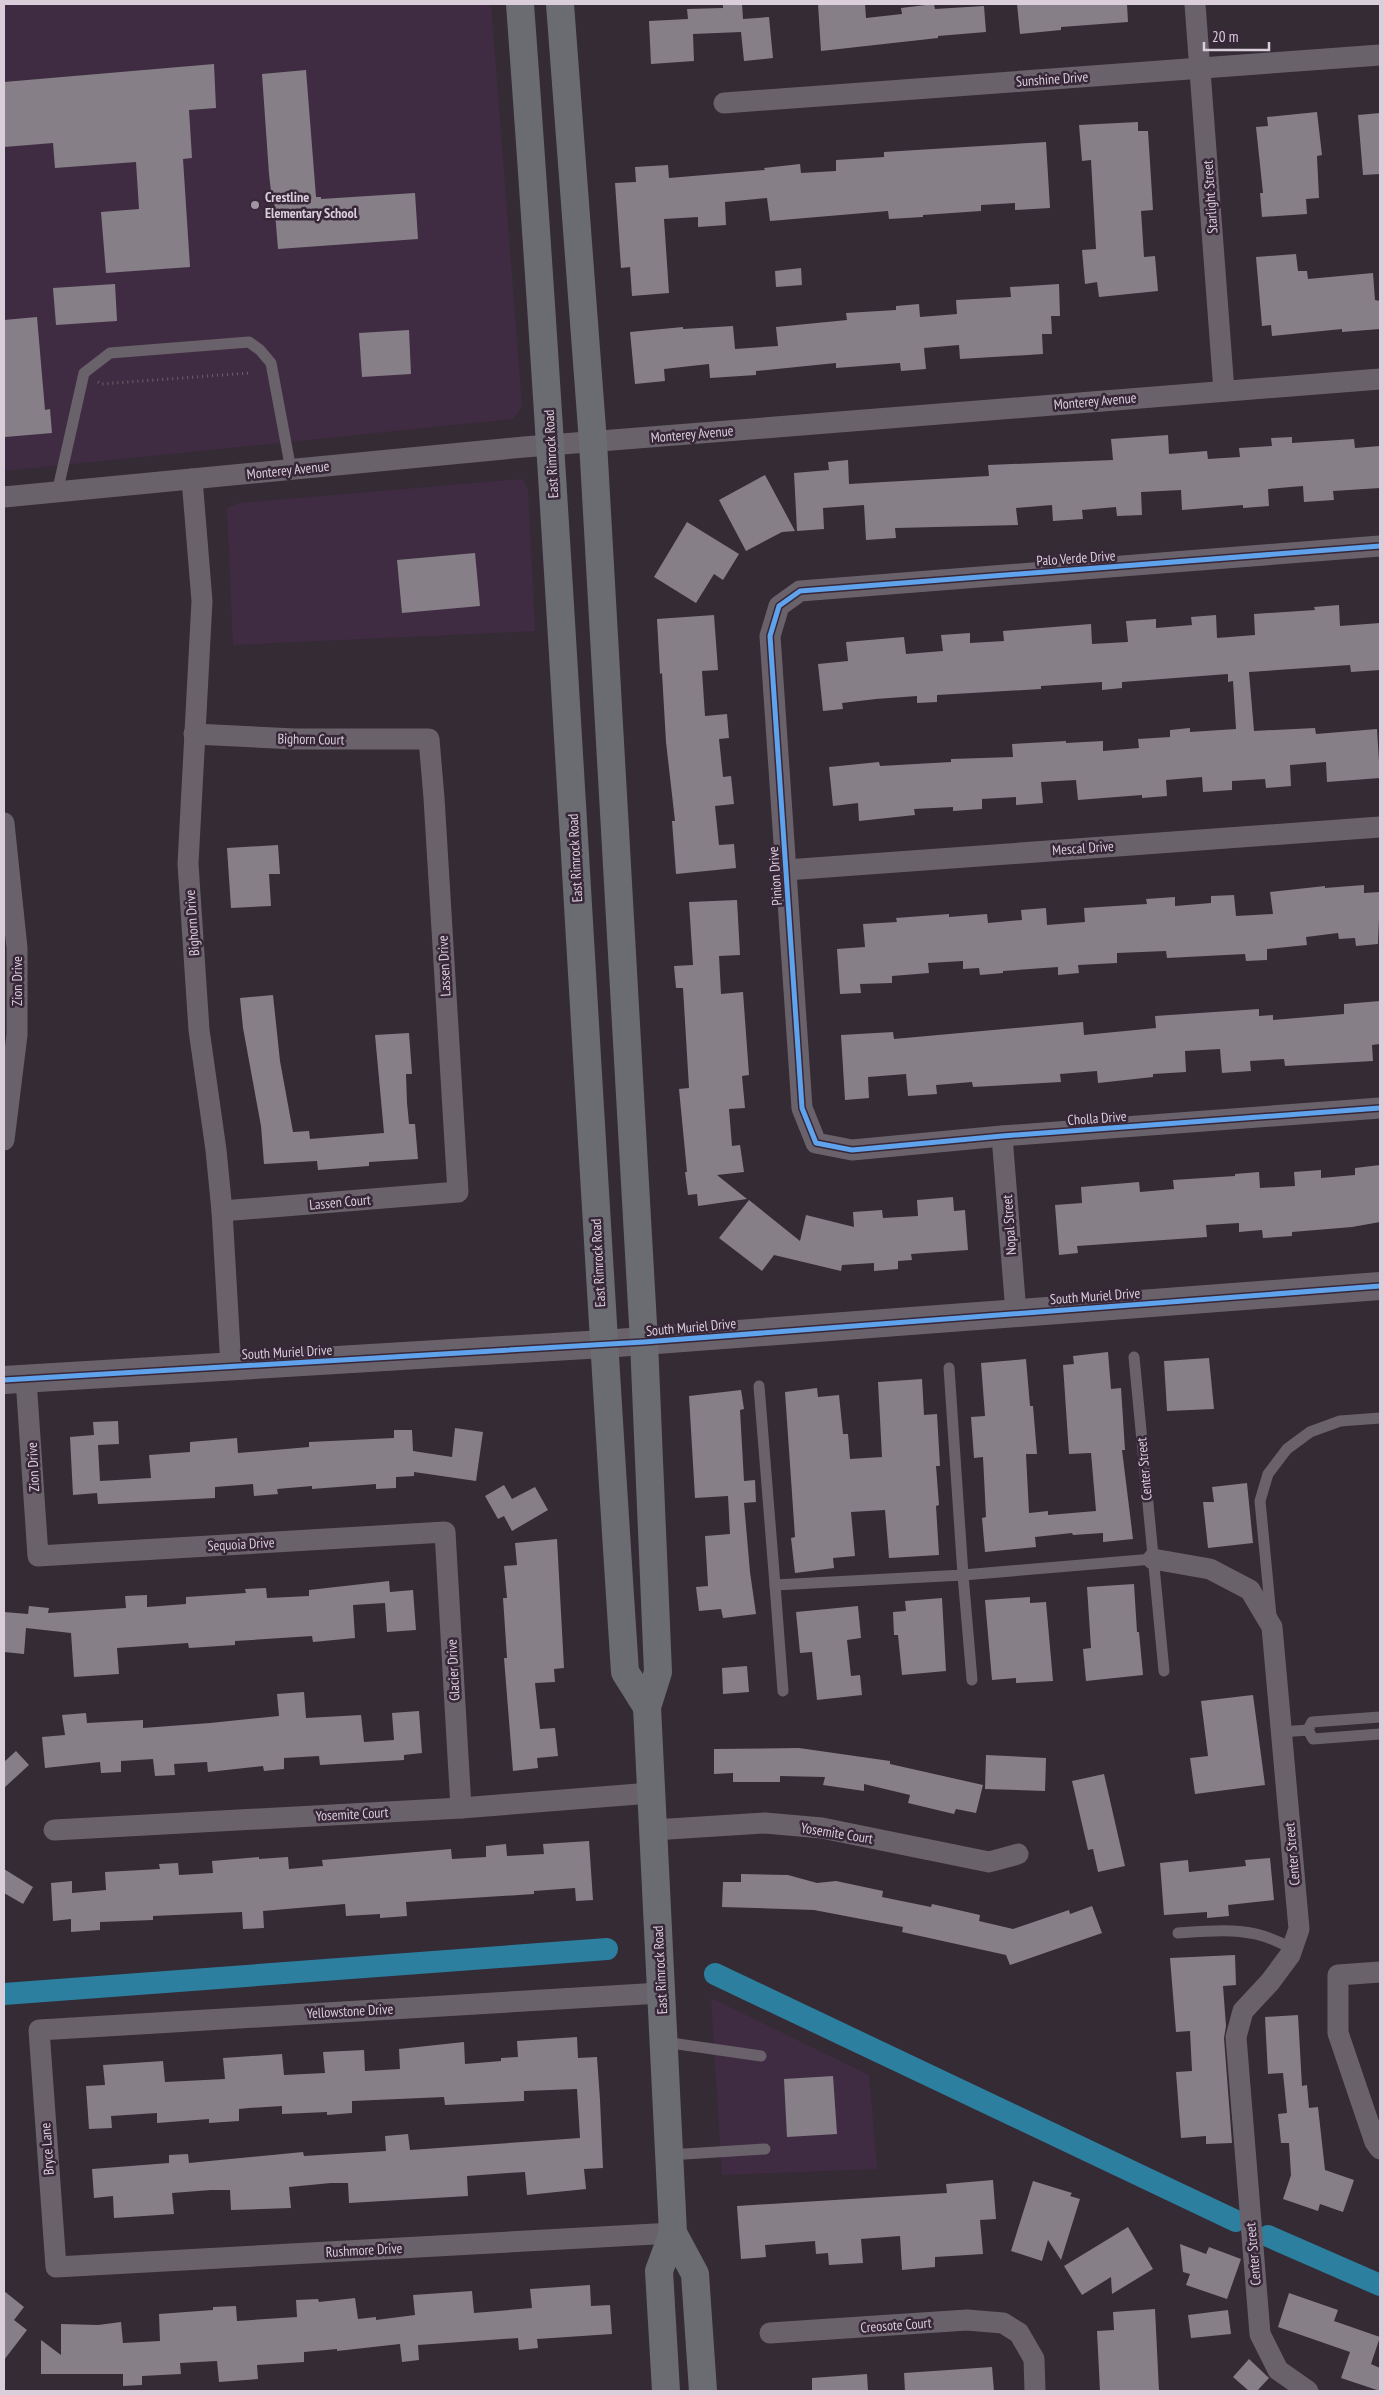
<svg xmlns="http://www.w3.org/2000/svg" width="1384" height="2395" viewBox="0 0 1384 2395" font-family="'PT Sans Narrow',sans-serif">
<rect width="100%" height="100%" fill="#342b35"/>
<!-- built -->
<g fill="#402c42">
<polygon points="4,4 491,4 522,406 513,419 4,471"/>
<polygon points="522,479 528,489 535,631 233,645 227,508 239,503"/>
<polygon points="711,1998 869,2075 877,2169 722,2175"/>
</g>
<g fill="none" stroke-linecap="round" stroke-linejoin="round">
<!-- canal -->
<g stroke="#2d7f9f" stroke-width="22">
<polyline points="715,1974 1236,2221"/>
<polyline points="4,1994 607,1949"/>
<polyline points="1268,2236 1380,2285"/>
</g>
</g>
<!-- building -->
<g fill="#877f88">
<polygon points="723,4 742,4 743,19 769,17 773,58 744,61 741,32 693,34 694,61 651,64 649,21 688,19 687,9 723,8"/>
<polygon points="818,4 865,4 866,18 902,14 901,8 934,4 935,9 984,6 986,32 938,36 938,38 821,51"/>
<polygon points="1017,4 1127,4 1128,22 1061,27 1061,30 1020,34"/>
<polygon points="214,64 216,108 189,110 192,158 183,159 190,267 106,273 101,212 139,209 136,162 55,168 53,143 4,147 4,82"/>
<polygon points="306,70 316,197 321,197 321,199 415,193 418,239 278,249 274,200 272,200 269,174 262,74"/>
<polygon points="1317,112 1322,155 1317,156 1319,198 1306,199 1307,214 1262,217 1260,193 1263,193 1256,127 1268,126 1267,117"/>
<polygon points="1380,113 1380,174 1363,175 1358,115"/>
<polygon points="1138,122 1138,131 1148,131 1153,210 1141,211 1144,257 1155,256 1158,291 1099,297 1097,282 1085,284 1082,250 1096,249 1091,160 1082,161 1079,125"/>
<polygon points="1046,142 1050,208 1015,210 1015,203 981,205 981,211 923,215 923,217 889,219 888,211 770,221 767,198 725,202 726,225 698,227 698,217 664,219 669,293 632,296 630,267 621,268 615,183 636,182 635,167 668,165 669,178 765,170 764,168 800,164 801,173 836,171 836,160 884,157 884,152"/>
<polygon points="1296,254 1298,271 1307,271 1308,279 1373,273 1375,300 1380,301 1380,329 1342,332 1342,329 1272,336 1271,325 1262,326 1256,257"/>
<polygon points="801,268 802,285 776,287 775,271"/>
<polygon points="115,284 117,321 56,325 53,288"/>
<polygon points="1059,284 1060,316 1051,316 1052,334 1042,334 1043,354 960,359 959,345 924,348 926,369 901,371 900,363 836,368 836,363 756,371 756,375 710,378 709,364 664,369 665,381 635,384 630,332 683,327 683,329 733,326 735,349 778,346 776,327 847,320 846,313 896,310 896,306 919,304 920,317 957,314 956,300 1011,297 1010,287"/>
<polygon points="37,317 45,410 50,409 52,433 5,437 4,320"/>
<polygon points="409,330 411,374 362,377 359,333"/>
<polygon points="1168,435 1169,454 1207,451 1208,459 1240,457 1239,448 1272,446 1271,438 1292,437 1292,443 1354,439 1355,448 1380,446 1380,488 1333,491 1334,500 1304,502 1303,486 1268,489 1269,506 1243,508 1243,505 1182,510 1181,490 1141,492 1142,515 1117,516 1116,507 1082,510 1083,519 1053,521 1052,505 1016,508 1018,525 895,528 896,538 866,540 864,505 823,508 824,529 797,531 794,473 829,470 828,462 848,460 849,484 989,476 988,465 1113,460 1111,439"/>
<polygon points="765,475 795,531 782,532 746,551 719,500"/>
<polygon points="687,522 739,554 723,580 714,574 696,603 654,577"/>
<polygon points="475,553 480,606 402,613 397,560"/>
<polygon points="1339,605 1340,626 1380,623 1380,670 1351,672 1350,665 1249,672 1254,731 1315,728 1316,734 1377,729 1380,778 1327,782 1326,762 1290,765 1291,786 1266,788 1265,779 1232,781 1232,790 1203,792 1202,777 1166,780 1167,796 1142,798 1142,795 1078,800 1076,780 1041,782 1043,803 1016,805 1016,797 982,799 982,809 953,811 953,807 914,809 915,815 859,821 858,803 833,806 829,767 879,762 880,766 951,762 951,759 1013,757 1012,744 1066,741 1066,743 1103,741 1103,751 1139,748 1138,739 1170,737 1170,730 1190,728 1190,732 1236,729 1233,681 1228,682 1228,674 1122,682 1122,688 1102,690 1102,682 1041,686 1041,689 937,695 937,702 917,703 917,696 876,699 842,703 843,709 823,711 818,664 848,661 846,642 904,637 906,654 943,651 941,635 970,633 970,643 1004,641 1003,631 1091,624 1092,644 1128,642 1126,621 1156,619 1156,628 1192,625 1191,617 1216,615 1217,638 1255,635 1254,614 1315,610 1314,607"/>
<polygon points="714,615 718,670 702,671 705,716 727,714 729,738 719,739 723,777 731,776 734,804 715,806 719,845 734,844 736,868 676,874 672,821 675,821 666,742 662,673 660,674 657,619"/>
<polygon points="278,845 280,874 269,874 271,906 231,908 227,848"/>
<polygon points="1364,885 1364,893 1380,892 1378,944 1356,946 1355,938 1339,939 1338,933 1306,937 1307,945 1267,949 1267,960 1246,961 1245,954 1167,958 1166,951 1117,953 1117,963 1078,965 1079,973 1058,975 1058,967 1003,971 1003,973 980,975 979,968 963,969 963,961 928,963 929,973 892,976 892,983 860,984 861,993 840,994 837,949 865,947 863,924 897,922 896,918 949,914 949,917 987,914 988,923 1022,920 1021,910 1046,908 1047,925 1085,922 1084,908 1147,904 1146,899 1175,897 1175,906 1211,903 1211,896 1234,895 1236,916 1273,914 1270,892 1325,886 1325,888"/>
<polygon points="737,900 740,955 719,956 721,994 743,992 749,1075 742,1076 745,1108 729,1109 732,1146 740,1145 744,1172 717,1175 747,1199 698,1206 697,1194 688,1195 685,1172 687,1172 679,1089 689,1088 683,988 676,988 674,966 693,965 689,902"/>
<polygon points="273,995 280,1061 293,1132 309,1131 310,1139 384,1133 375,1035 409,1033 412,1074 406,1074 407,1103 409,1124 415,1124 418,1159 369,1162 369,1166 318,1170 317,1161 264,1164 261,1126 243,1028 240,998"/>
<polygon points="1380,1001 1380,1044 1372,1045 1373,1061 1285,1066 1284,1059 1250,1061 1251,1071 1222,1073 1220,1049 1185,1051 1186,1072 1153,1074 1153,1077 1098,1083 1097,1071 1060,1074 1061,1082 973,1087 972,1082 936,1085 937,1094 908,1096 906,1074 868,1077 869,1098 845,1100 841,1035 893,1032 894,1039 1083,1022 1084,1035 1156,1028 1155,1016 1259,1009 1259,1016 1273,1015 1273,1020 1344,1014 1344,1004"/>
<polygon points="1380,1165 1380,1222 1352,1227 1292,1232 1292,1236 1263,1238 1262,1230 1239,1232 1239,1223 1206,1225 1207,1237 1077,1246 1078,1253 1059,1255 1055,1205 1082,1203 1081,1187 1139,1182 1140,1192 1174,1189 1173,1180 1235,1176 1235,1174 1259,1172 1260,1188 1295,1186 1294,1172 1321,1170 1321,1178 1355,1175 1355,1168"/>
<polygon points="953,1197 954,1211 965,1210 968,1250 911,1254 912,1260 898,1261 898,1269 874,1271 874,1263 842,1265 841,1271 774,1255 762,1271 719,1238 749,1200 800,1241 806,1215 854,1227 853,1212 882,1210 883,1218 918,1216 917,1200"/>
<polygon points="1108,1352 1111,1389 1121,1388 1125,1450 1122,1450 1133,1539 1103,1542 1103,1533 1073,1535 1072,1533 1035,1537 1036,1547 985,1552 982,1518 986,1517 983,1457 974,1458 971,1417 985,1416 981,1363 1026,1359 1030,1406 1033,1406 1037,1454 1026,1454 1029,1513 1048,1511 1048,1515 1096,1511 1091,1453 1069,1454 1063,1365 1074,1364 1073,1356"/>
<polygon points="1209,1358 1214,1409 1167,1411 1164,1361"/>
<polygon points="922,1379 924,1415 937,1414 940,1466 936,1466 939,1505 936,1506 939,1555 889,1558 885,1510 851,1512 855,1556 833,1558 834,1568 795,1573 791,1538 795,1537 785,1392 817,1388 818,1397 839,1395 843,1434 848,1434 850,1459 882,1457 878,1382"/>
<polygon points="741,1390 744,1409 740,1410 744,1481 755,1480 756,1502 744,1503 750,1572 756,1614 723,1618 721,1609 699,1611 696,1587 708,1586 705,1536 730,1534 728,1496 695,1498 689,1396"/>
<polygon points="118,1421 119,1444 98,1445 100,1481 151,1478 149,1455 190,1452 190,1442 237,1438 238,1453 309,1447 309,1442 394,1438 394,1430 412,1430 413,1451 452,1457 455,1428 483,1432 476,1481 414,1472 414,1476 396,1477 396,1488 376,1489 376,1484 312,1489 312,1486 277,1489 278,1494 254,1496 253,1484 215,1487 215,1498 98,1504 97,1493 73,1495 70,1437 94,1435 93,1422"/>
<polygon points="1247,1483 1253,1543 1208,1548 1203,1502 1214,1502 1212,1487"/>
<polygon points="504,1485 512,1499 535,1487 548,1510 512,1531 504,1516 498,1519 485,1496"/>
<polygon points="557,1539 564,1668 554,1669 555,1682 535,1683 540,1729 555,1728 558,1756 537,1758 538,1768 513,1771 504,1658 507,1658 503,1598 507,1598 504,1566 517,1565 515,1543"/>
<polygon points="389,1581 390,1592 413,1590 416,1630 387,1632 385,1603 353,1605 355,1638 313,1642 312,1636 235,1641 235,1645 189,1648 188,1643 117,1648 119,1674 74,1677 71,1633 26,1628 24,1654 4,1652 4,1612 28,1614 29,1606 49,1608 48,1613 126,1608 125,1596 147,1595 147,1607 186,1604 186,1597 246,1593 245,1589 266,1588 267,1598 309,1596 309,1590"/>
<polygon points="1134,1584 1137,1632 1139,1632 1143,1675 1086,1681 1083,1649 1091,1648 1087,1587"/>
<polygon points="1030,1597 1030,1603 1046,1602 1053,1681 1016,1683 1016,1678 992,1680 985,1600"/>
<polygon points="942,1598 946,1671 902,1675 898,1635 894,1635 893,1612 906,1611 905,1601"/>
<polygon points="858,1606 861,1638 847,1640 851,1676 860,1675 862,1695 817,1700 812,1652 800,1653 796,1612"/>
<polygon points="747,1666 749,1692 723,1694 722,1668"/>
<polygon points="304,1692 306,1718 361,1715 364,1742 394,1740 392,1713 419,1711 422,1753 404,1755 404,1760 320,1765 319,1756 284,1758 284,1769 264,1771 263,1766 208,1772 207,1762 174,1764 175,1775 155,1776 153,1759 121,1761 121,1772 101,1773 100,1762 45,1768 42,1737 65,1735 62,1715 86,1713 87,1723 143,1720 143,1728 210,1723 279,1716 277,1694"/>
<polygon points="1253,1695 1265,1785 1195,1794 1190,1758 1208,1756 1201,1701"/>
<polygon points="799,1748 890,1761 890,1764 983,1785 976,1813 956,1809 954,1814 908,1803 910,1795 864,1784 864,1791 823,1785 825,1777 780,1776 780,1782 733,1782 733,1773 714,1774 714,1749"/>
<polygon points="16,1751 29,1765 4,1788 4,1762"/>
<polygon points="986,1755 1046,1758 1045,1791 985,1789"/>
<polygon points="1104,1774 1125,1866 1098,1872 1093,1849 1088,1850 1072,1781"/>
<polygon points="589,1841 593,1900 576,1901 575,1888 534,1891 534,1894 406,1902 407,1916 380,1918 380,1914 346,1916 345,1904 263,1911 264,1928 243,1929 242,1912 153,1916 153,1920 100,1922 100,1930 71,1932 71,1919 53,1921 51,1883 72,1881 72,1893 106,1890 105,1872 160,1869 159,1864 178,1863 179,1875 213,1873 212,1861 259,1857 259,1859 288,1857 289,1869 323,1866 322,1860 451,1849 452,1859 486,1857 486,1846 506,1844 507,1856 544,1854 543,1844"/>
<polygon points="1270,1858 1274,1900 1228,1905 1229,1916 1207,1918 1207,1912 1164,1915 1160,1863 1188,1860 1189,1872 1246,1866 1245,1860"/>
<polygon points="4,1869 33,1887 23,1904 4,1893"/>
<polygon points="741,1874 788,1875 817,1883 836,1881 883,1891 882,1897 931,1907 932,1904 980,1915 979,1921 1013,1929 1069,1910 1070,1914 1092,1906 1102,1933 1010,1965 1006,1955 902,1932 903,1927 814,1910 722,1907 723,1882 741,1882"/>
<polygon points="1235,1955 1236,1985 1223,1986 1226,2026 1224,2038 1232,2143 1206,2144 1206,2136 1181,2138 1176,2072 1192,2071 1190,2031 1176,2032 1170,1958"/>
<polygon points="1298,2015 1302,2086 1307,2085 1309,2108 1318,2107 1325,2170 1354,2180 1343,2212 1320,2204 1318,2211 1283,2199 1291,2175 1289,2143 1281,2143 1278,2114 1287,2113 1283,2073 1268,2074 1265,2017"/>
<polygon points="577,2037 578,2058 597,2057 600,2100 603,2168 584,2169 586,2189 527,2195 525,2172 508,2173 467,2176 468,2196 349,2203 348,2183 331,2183 289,2187 291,2208 231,2210 230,2190 211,2190 172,2193 174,2214 114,2218 113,2196 94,2198 92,2169 169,2163 169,2155 188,2154 189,2163 303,2152 304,2156 386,2151 385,2136 408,2134 410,2150 580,2138 577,2089 524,2091 524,2101 504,2102 445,2105 444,2097 352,2101 352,2113 327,2115 327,2112 282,2114 282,2106 249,2108 239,2109 239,2121 209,2123 209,2119 157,2123 157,2113 111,2116 112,2128 89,2129 86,2086 105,2085 103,2065 163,2061 165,2082 225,2079 223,2058 282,2054 284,2075 325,2073 323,2052 364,2050 365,2071 400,2069 399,2049 464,2042 465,2064 501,2061 501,2058 518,2057 517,2041"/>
<polygon points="833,2076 837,2134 787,2137 784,2079"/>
<polygon points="993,2180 996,2219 980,2220 983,2254 935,2257 935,2267 902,2270 900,2236 861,2239 863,2263 829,2265 828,2253 816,2254 815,2241 765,2245 766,2257 741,2259 737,2206 947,2193 946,2184"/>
<polygon points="1033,2181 1072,2193 1070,2196 1080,2199 1061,2260 1048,2240 1042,2261 1011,2251"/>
<polygon points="1128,2227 1153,2269 1112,2294 1111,2277 1082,2295 1064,2266"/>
<polygon points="1180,2244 1206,2254 1209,2247 1241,2259 1227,2299 1186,2285 1190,2274 1183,2272"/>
<polygon points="590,2285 591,2306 610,2305 612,2334 537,2339 538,2348 519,2350 518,2338 418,2345 419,2360 402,2362 400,2344 337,2351 337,2349 304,2352 304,2362 257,2365 258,2379 219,2382 217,2361 180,2363 181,2374 142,2376 142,2385 123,2386 123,2374 41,2374 41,2340 61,2355 61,2324 98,2325 121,2322 123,2343 160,2341 159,2314 213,2310 213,2307 236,2306 237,2321 297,2317 296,2300 318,2299 319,2302 355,2298 358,2319 376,2317 376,2320 415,2315 413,2295 472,2291 474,2313 532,2308 530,2289"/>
<polygon points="4,2291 24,2307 14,2320 27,2330 4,2360"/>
<polygon points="1289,2293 1338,2310 1334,2321 1380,2337 1371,2364 1380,2368 1380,2391 1341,2378 1350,2352 1278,2327"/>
<polygon points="1155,2309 1159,2391 1100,2391 1097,2331 1114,2330 1113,2312"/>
<polygon points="1228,2310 1231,2334 1191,2338 1188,2315"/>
<polygon points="1249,2359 1269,2378 1257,2391 1249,2391 1233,2377"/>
<polygon points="992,2367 994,2391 905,2391 904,2373"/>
<polygon points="867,2374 868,2391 812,2391 812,2378"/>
</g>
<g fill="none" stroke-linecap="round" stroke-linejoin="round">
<!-- path -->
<polyline stroke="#6a626a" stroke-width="3" stroke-dasharray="1 4" stroke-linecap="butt" points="98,382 101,384 249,373"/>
<!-- service -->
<g stroke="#6a626a" stroke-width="11">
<polyline points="57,493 84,373 110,353 249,342 260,350 271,363 291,470"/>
<polyline points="1134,1357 1164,1671"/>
<polyline points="759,1386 775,1585 963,1575 949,1368"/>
<polyline points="775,1585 783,1691"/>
<polyline points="1271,1616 1260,1501 1268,1474 1287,1449 1310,1432 1340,1421 1380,1418"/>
<polyline points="972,1680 963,1575 1153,1559"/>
<polyline points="1380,1717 1312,1722 1308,1730 1313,1739 1380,1734"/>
<polyline points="1281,1732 1308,1730"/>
<path d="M1178,1933c42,-3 77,-7 114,16"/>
<polyline points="664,2042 761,2056"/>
<polyline points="669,2155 765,2149"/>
</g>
<!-- minor -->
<g stroke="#6a626a" stroke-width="21">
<polyline points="1195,4 1224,391"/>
<polyline points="724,103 1380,55"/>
<polyline points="192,479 202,601 188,864 199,1030 216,1150 222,1211 231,1367"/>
<polyline points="4,497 524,447 1380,379"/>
<polyline points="1380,546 800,591 779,606 770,636 802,1108 816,1143 852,1150 1002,1136 1380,1108"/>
<polyline points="194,734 295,739 429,739 434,798 458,1192 222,1211"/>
<polyline points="4,823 17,948 17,1035 4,1140"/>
<polyline points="786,870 1380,827"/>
<polyline points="1002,1136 1016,1313"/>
<polyline points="26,1379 38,1556 445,1532 461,1808"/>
<polyline points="1153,1559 1210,1569 1250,1590 1272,1627 1299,1929 1290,1955 1270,1982 1243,2011 1236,2037 1260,2334 1278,2370 1308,2391"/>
<polyline points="54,1830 461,1808 651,1793"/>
<polyline points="653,1830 765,1823 822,1828 989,1862 1018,1854"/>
<polyline points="1380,1972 1338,1975 1338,2033 1375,2142 1380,2149"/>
<polyline points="661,1993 39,2030 56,2267 673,2233"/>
<polyline points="770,2333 967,2320 1003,2323 1019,2333 1034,2359 1035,2391"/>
</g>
<!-- tertiary -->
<polyline stroke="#6a626a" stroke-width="28" points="4,1380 603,1344"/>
<!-- secondary -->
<polyline stroke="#6a626a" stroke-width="28" points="603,1344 1380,1286"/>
<!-- primary -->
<g stroke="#6b6c71" stroke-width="28">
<path d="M520,4c41,555 68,1112 105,1668l22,35"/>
<polyline points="560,4 593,442 644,1342 658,1672 647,1707 673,2233 659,2271 666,2391"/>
<polyline points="673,2233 695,2274 703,2391"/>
</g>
<!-- cycleway casing -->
<g stroke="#382739" stroke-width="8">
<g id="cycleway">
<polyline points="1380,546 800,591 779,606 770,636 802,1108 816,1143 852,1150 1002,1136 1380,1108"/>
<polyline points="4,1380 644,1342 1380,1286"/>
</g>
</g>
<!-- cycleway -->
<use href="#cycleway" stroke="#60a3ed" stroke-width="5"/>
</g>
<!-- markers -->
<circle fill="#9f95a0" stroke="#382739" stroke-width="2" cx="255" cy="205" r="5"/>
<g text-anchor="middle" stroke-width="5" stroke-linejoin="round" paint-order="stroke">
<!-- street labels -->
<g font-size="14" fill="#d9ceda" stroke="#382739">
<text transform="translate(1052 79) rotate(-4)" y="5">Sunshine Drive</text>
<text transform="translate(1210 197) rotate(-94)" y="5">Starlight Street</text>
<text transform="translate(1095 401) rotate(-5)" y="5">Monterey Avenue</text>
<text transform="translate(692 434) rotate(-5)" y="5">Monterey Avenue</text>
<text transform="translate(551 454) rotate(-93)" y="5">East Rimrock Road</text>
<text transform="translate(288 470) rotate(-6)" y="5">Monterey Avenue</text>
<text transform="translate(1076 558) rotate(-4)" y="5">Palo Verde Drive</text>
<text transform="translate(311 739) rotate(1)" y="5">Bighorn Court</text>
<text transform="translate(1083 848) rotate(-4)" y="5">Mescal Drive</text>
<text transform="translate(575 858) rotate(-93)" y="5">East Rimrock Road</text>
<text transform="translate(775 876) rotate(-94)" y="5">Pinion Drive</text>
<text transform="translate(192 923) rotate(-94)" y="5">Bighorn Drive</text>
<text transform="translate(444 966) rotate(-93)" y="5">Lassen Drive</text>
<text transform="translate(17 981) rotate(-90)" y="5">Zion Drive</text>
<text transform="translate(1097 1118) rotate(-4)" y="5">Cholla Drive</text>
<text transform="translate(340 1202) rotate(-5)" y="5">Lassen Court</text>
<text transform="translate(1009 1225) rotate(-94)" y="5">Nopal Street</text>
<text transform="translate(598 1263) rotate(-93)" y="5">East Rimrock Road</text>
<text transform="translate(1095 1296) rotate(-4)" y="5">South Muriel Drive</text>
<text transform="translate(691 1327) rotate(-5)" y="5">South Muriel Drive</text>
<text transform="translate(287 1352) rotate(-3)" y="5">South Muriel Drive</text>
<text transform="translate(33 1467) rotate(-93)" y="5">Zion Drive</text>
<text transform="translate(1144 1469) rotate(-95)" y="5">Center Street</text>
<text transform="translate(241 1544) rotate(-3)" y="5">Sequoia Drive</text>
<text transform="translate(453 1670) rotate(-93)" y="5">Glacier Drive</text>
<text transform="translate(352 1814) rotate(-3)" y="5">Yosemite Court</text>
<text transform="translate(837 1833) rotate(9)" y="5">Yosemite Court</text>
<text transform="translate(1292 1854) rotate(-95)" y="5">Center Street</text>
<text transform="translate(660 1970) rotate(-93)" y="5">East Rimrock Road</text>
<text transform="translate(350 2011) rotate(-3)" y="5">Yellowstone Drive</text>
<text transform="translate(47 2149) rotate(-94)" y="5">Bryce Lane</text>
<text transform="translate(364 2250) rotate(-3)" y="5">Rushmore Drive</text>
<text transform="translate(1253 2254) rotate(-95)" y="5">Center Street</text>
<text transform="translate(896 2325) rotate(-4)" y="5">Creosote Court</text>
</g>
<!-- poi labels -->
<g font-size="14" font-weight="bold" fill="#d9ceda" stroke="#382739" text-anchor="start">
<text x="265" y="202">Crestline<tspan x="265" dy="16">Elementary School</tspan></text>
</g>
</g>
<!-- border -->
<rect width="1384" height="2395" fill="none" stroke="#d9ceda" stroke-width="10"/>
<!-- scale -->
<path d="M1204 42v8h65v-8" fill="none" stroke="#d9ceda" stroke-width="2.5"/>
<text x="1212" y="42" font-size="15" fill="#d9ceda" stroke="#382739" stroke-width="4" paint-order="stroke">20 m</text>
</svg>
